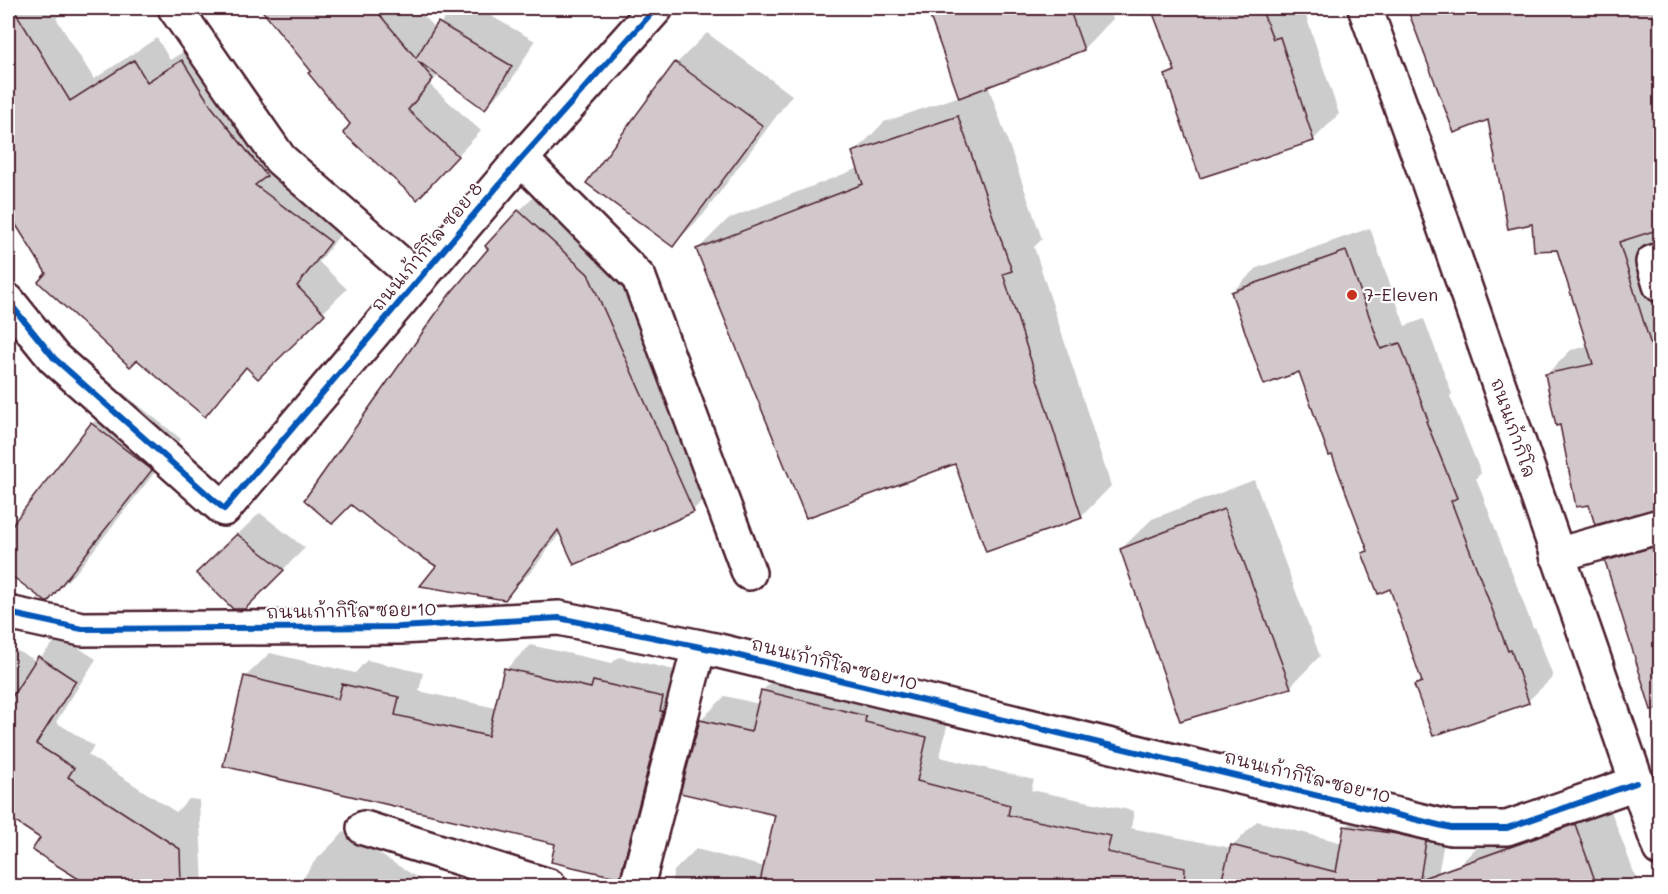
<svg xmlns="http://www.w3.org/2000/svg" width="1668" height="894" viewBox="0 0 1668 894" font-family="Mali,'Playpen Sans Thai',sans-serif">
<rect width="100%" height="100%" fill="#fff"/>
<filter id="ink" filterUnits="userSpaceOnUse"><feTurbulence type="fractalNoise" baseFrequency=".0167" numOctaves="2"/><feDisplacementMap in="SourceGraphic" scale="12" xChannelSelector="R" yChannelSelector="G"/><feConvolveMatrix kernelMatrix="1 2 1 2 8 2 1 2 1" color-interpolation-filters="sRGB"/></filter>
<g filter="url(#ink)">
<!-- shadow -->
<g fill="#0003">
<polygon points="8,8 71,8 56,18 94,79 157,38 170,60 205,38 234,83 353,218 319,262 347,289 258,377 248,367 205,415 48,273 8,209"/>
<polygon points="262,8 417,8 435,29 455,8 477,8 535,41 509,84 485,108 439,74 430,85 481,131 417,198 352,124"/>
<polygon points="581,8 590,8 586,12"/>
<polygon points="929,8 1109,8 1113,19 1083,49 988,85 1042,239 1034,247 1111,486 1081,517 956,462 698,249 728,219 859,168 854,153 884,122 960,96"/>
<polygon points="1152,8 1296,8 1299,15 1305,13 1339,114 1313,140 1168,75 1175,68"/>
<polygon points="1411,8 1630,8 1660,120 1660,240 1658,240 1660,247 1660,506 1655,506 1562,423 1547,374 1571,350 1589,346 1558,248 1534,222 1489,118 1417,29"/>
<polygon points="707,33 792,95 703,215 673,245 677,63"/>
<polygon points="545,186 613,248 719,485 693,510 561,532 531,572 504,598 438,566 519,211"/>
<polygon points="1370,228 1405,326 1424,319 1452,394 1450,396 1481,473 1476,478 1533,628 1535,627 1553,677 1528,701 1416,685 1423,678 1390,587 1364,554 1369,549 1300,371 1232,292 1257,268"/>
<polygon points="123,393 181,439 78,570 47,601 8,571 8,532 92,424"/>
<polygon points="1254,480 1320,656 1290,687 1121,549 1152,519"/>
<polygon points="260,513 305,548 244,608 220,551"/>
<polygon points="1660,529 1660,710 1645,659 1607,561 1632,537"/>
<polygon points="60,636 96,659 56,722 94,746 88,755 176,812 189,799 199,800 203,886 93,886 34,849 42,837 8,815 8,646 37,661"/>
<polygon points="530,645 612,663 619,657 687,673 644,852 619,876 245,677 270,653 355,673 367,660 423,673 419,691 496,708 506,669"/>
<polygon points="787,667 950,713 940,757 1034,780 1031,790 1134,811 1131,828 1231,848 1257,821 1343,843 1346,827 1368,805 1448,820 1436,886 803,886 796,885 795,886 670,886 674,871 696,849 765,867 777,814 701,720 725,696 759,704 762,691"/>
<polygon points="1605,795 1639,886 1466,886 1458,866 1488,836"/>
<polygon points="344,832 431,886 298,886 314,862"/>
</g>
<!-- building -->
<g fill="#d2c7cb" stroke="#4a1f2b" stroke-width="1.5">
<polygon points="8,8 13,8 70,101 134,60 147,82 182,60 211,106 267,176 255,185 331,242 297,286 325,314 258,379 246,367 205,417 137,360 130,367 38,282 46,273 8,212"/>
<polygon points="260,8 374,8 416,58 438,22 512,66 485,110 418,61 433,79 408,110 458,156 417,200 343,133 350,124 308,73 311,71"/>
<polygon points="927,8 1069,8 1084,50 959,98"/>
<polygon points="1151,8 1261,8 1273,39 1280,37 1314,141 1200,178 1165,75 1175,71"/>
<polygon points="1407,8 1660,8 1660,229 1619,242 1653,352 1660,351 1660,508 1595,525 1589,505 1576,507 1560,425 1556,426 1545,374 1593,364 1557,250 1534,251 1532,224 1508,229 1488,120 1454,133"/>
<polygon points="675,62 763,126 673,247 586,183"/>
<polygon points="958,116 1012,271 1003,274 1082,518 986,552 955,464 806,518 696,249 863,184 852,152"/>
<polygon points="518,210 588,274 694,512 574,565 558,530 505,600 420,586 436,566 404,546 351,505 332,524 304,500 449,295 488,249 485,246"/>
<polygon points="1346,251 1381,349 1400,343 1428,420 1426,421 1457,498 1451,501 1508,651 1511,650 1529,703 1433,736 1414,685 1422,682 1390,589 1378,594 1362,553 1368,551 1332,455 1329,456 1299,372 1264,385 1231,292"/>
<polygon points="91,423 152,470 48,602 46,602 8,573 8,530"/>
<polygon points="1224,509 1291,688 1180,721 1120,549"/>
<polygon points="237,534 284,570 245,609 233,609 196,573"/>
<polygon points="1660,545 1660,709 1651,710 1605,561"/>
<polygon points="38,656 76,681 36,744 74,768 68,777 180,849 181,886 90,886 32,850 40,838 8,817 8,703"/>
<polygon points="504,668 591,688 593,681 663,697 660,711 663,711 620,878 551,862 555,844 223,766 244,676 338,699 342,684 399,697 395,715 488,736"/>
<polygon points="761,690 866,716 865,722 927,737 917,781 1010,805 1008,815 1111,836 1107,852 1185,868 1184,886 759,886 775,815 680,793 700,720 751,732"/>
<polygon points="1575,824 1597,886 1220,886 1231,845 1336,872 1344,826 1397,834 1426,841 1420,879"/>
</g>
<g fill="none" stroke-linecap="round" stroke-linejoin="round">
<!-- minor casing -->
<g stroke="#4a1f2b" stroke-width="38">
<g id="minor">
<polyline points="175,8 280,159 419,280"/>
<polyline points="521,159 639,278 749,573"/>
<polyline points="1660,260 1653,262 1660,285"/>
<polyline points="8,301 54,358 224,509 521,159 656,8"/>
<polyline points="1557,555 1660,526"/>
<polyline points="8,613 82,629 400,627 559,618 715,650 1451,828 1507,828 1636,783"/>
<polyline points="364,828 549,886"/>
<polyline points="637,886 699,647"/>
</g>
</g>
<!-- secondary casing -->
<g stroke="#4a1f2b" stroke-width="38">
<polyline id="secondary" points="1365,8 1427,178 1660,849"/>
</g>
<!-- minor -->
<use href="#minor" stroke="#fff" stroke-width="33"/>
<!-- secondary -->
<use href="#secondary" stroke="#fff" stroke-width="33"/>
<!-- cycleway casing -->
<g stroke="#fff" stroke-width="10">
<g id="cycleway">
<polyline points="8,301 54,358 224,509 521,159 656,8"/>
<polyline points="8,613 82,629 400,627 559,618 715,650 1451,828 1507,828 1636,783"/>
</g>
</g>
<!-- cycleway -->
<use href="#cycleway" stroke="#0057b8" stroke-width="6"/>
</g>
</g>
<!-- markers -->
<circle fill="#c8321e" stroke="#fff" stroke-width="2" cx="1352" cy="295" r="6"/>
<g text-anchor="middle" stroke-width="4.5" stroke-linejoin="round" paint-order="stroke">
<!-- street labels -->
<g font-size="18" fill="#4a1f2b" stroke="#fff">
<text transform="translate(427 247) rotate(-50)" y="6">ถนนเก้ากิโล ซอย 8</text>
<text transform="translate(1513 428) rotate(71)" y="6">ถนนเก้ากิโล</text>
<text transform="translate(351 611) rotate(-1)" y="6">ถนนเก้ากิโล ซอย 10</text>
<text transform="translate(834 664) rotate(14)" y="6">ถนนเก้ากิโล ซอย 10</text>
<text transform="translate(1307 777) rotate(14)" y="6">ถนนเก้ากิโล ซอย 10</text>
</g>
<!-- poi labels -->
<g font-size="18" fill="#4a1f2b" stroke="#fff" text-anchor="start">
<text x="1364" y="301">7-Eleven</text>
</g>
</g>
<!-- margin -->
<rect width="1668" height="894" fill="none" stroke="#fff" stroke-width="30"/>
<rect x="15" y="15" width="1638" height="864" fill="none" stroke="#4a1f2b" stroke-width="2" filter="url(#ink)"/>
</svg>
